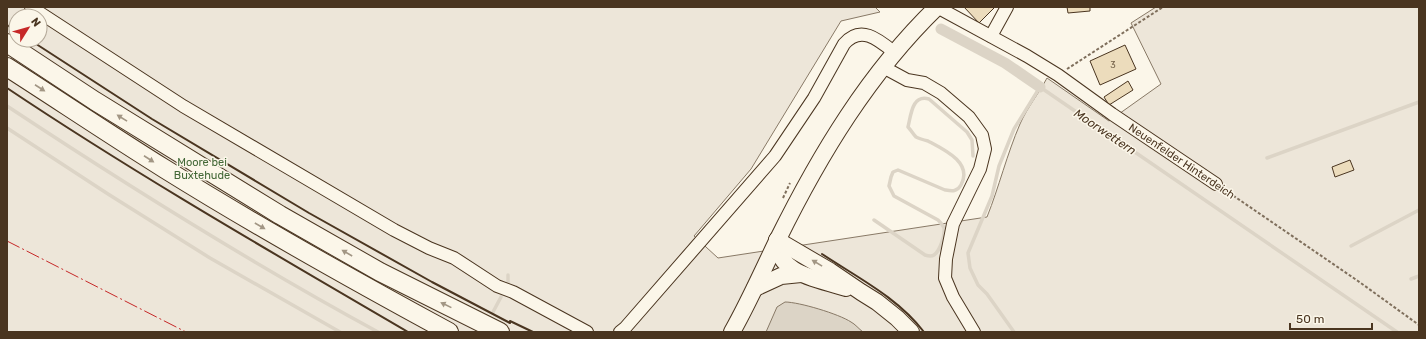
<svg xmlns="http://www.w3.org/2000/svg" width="1426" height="339" viewBox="0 0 1426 339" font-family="Rubik,sans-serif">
<rect width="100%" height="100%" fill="#fbf6e9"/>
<!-- green -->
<path fill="#ede6d9" stroke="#887966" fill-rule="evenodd" d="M7,7h868l5,5 -39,9 -90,148 -57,67 24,22 269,-41c12,-30 20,-63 33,-93 7,-16 19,-31 27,-46l62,43 52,-37 -30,-61 25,-16h263v325h-1412zM16,16h24v24h-24z"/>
<!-- water -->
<path fill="#dcd4c6" stroke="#887966" d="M785,302c14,0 54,12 66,20 4,2 8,7 12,10h-97l11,-25z"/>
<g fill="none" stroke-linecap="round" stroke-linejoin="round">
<!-- stream -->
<g stroke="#dcd4c6" stroke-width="3.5">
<path d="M7,106c121,80 244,157 371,226"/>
<polyline points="7,128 108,194 210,258 340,332"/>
<polyline points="1267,158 1419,102"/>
<path d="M874,220l51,35c3,1 6,2 9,0 6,-4 11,-20 10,-27 -1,-3 -4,-6 -6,-8l-44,-24 -5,-10 2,-9 2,-5 5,-2 47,20c7,1 12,2 16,-5 12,-22 -16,-35 -33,-44 -4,-1 -8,-2 -12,-4 -3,-3 -5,-7 -8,-10 3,-12 4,-33 21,-28l38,33 5,8 1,16"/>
<polyline points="1351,246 1419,210"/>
<polyline points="508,275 508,284"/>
<polyline points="1411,279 1419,276"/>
<polyline points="493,312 501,297"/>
<polyline points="1014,332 987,294 978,285 970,268 968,253 992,196 999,166 1014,129 1040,87 1397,332"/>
</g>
<!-- canal -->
<polyline stroke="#dcd4c6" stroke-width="11" points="941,29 1005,63 1040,87"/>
</g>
<!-- building -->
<g fill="#ecdcbc" stroke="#4a3520">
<polygon points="964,7 995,7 979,23"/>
<polygon points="1067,7 1090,7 1090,11 1068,13"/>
<polygon points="1125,45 1136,69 1100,85 1090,61"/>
<polygon points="1128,81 1133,90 1109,105 1104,97"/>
<polygon points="1350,160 1354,170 1335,177 1332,167"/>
</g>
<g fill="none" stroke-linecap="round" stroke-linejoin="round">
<!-- minor casing -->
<g stroke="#4a3520" stroke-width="14">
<g id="minor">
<polyline points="31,7 183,106 394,230 429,248 454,258 497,286 513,292 587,332"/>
<polyline points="937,7 1027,56 1058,75 1112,114 1216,184"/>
<polyline points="991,36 1007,7"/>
<polyline points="883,67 907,80 924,83 941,93 969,117 982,135 985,149 980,169 953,224 946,259 945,278 953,297 974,332"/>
<path d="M620,332l5,-4 150,-172 39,-58 30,-54c17,-20 35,-4 51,9"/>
</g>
</g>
<!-- major casing -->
<g stroke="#4a3520" stroke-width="18">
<g id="major">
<polyline points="777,240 830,271 861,292 877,302 897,318 911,332"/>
<path d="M777,240c-1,35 43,39 69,48"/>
<polyline points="755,288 781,276 801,274"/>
<path d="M732,332c17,-30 31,-62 46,-93 42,-85 91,-166 159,-232"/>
</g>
</g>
<!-- highway casing -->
<g stroke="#4a3520" stroke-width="20">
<g id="highway">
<polyline points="7,43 95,101 280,215 380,272 500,332"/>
<path d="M7,67c53,34 105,69 158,102 93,58 188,111 284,163"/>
</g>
</g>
<!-- path -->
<g stroke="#7f6f5c" stroke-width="2" stroke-dasharray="3 2" stroke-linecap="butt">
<polyline points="1067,69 1163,7"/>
<polyline points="1225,190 1358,281 1419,325"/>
<polyline points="783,198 790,183"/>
</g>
<!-- minor -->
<use href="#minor" stroke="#fbf6e9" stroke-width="12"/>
<!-- major -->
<use href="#major" stroke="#fbf6e9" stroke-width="16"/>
<!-- highway -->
<use href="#highway" stroke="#fbf6e9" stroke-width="18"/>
<!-- wall -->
<g stroke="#4a3520" stroke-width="2">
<polyline points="7,25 16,31"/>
<polyline points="30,40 152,119 309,213 432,282 510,323 510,321 533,332"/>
<path d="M7,88c130,87 266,165 401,244"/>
<path d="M822,254c36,24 75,43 102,78"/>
</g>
<!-- power -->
<polyline stroke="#c62828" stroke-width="1" stroke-dasharray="14 3 2 3" stroke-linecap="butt" points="7,241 186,332"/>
</g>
<!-- one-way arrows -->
<defs><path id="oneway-solid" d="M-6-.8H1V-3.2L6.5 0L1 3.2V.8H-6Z"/></defs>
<g fill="#a29684">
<use href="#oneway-solid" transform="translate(40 88) rotate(33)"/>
<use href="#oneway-solid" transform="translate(122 118) rotate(-148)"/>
<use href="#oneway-solid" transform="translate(149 159) rotate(33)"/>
<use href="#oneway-solid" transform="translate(260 226) rotate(30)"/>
<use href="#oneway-solid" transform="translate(347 253) rotate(-150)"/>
<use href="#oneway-solid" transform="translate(817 263) rotate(-149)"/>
<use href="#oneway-solid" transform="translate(446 305) rotate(-154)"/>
</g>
<g text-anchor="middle" stroke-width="3" stroke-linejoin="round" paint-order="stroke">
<!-- number labels -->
<g font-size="9" fill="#725f47">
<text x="1113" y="68">3</text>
</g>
<!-- street labels -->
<g font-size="11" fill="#4a3520" stroke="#fbf6e9">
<text transform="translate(1182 161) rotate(34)" y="4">Neuenfelder Hinterdeich</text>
</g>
<!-- park labels -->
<g font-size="11" fill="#436837" stroke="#fbf6e9">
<text x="202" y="166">Moore bei<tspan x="202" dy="13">Buxtehude</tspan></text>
</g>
<!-- water labels -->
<g font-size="12" font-style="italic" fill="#4a3520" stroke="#fbf6e9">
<text transform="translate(1105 132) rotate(34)" y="4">Moorwettern</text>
</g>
</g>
<!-- border -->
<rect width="1426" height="339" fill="none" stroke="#4a3520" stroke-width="16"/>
<!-- north arrow -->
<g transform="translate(28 28) rotate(53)"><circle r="19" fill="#fbf6e9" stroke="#b4a999"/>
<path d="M0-3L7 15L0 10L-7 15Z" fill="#c62828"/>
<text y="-6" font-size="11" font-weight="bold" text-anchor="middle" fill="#4a3520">N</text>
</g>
<!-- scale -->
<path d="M1290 323v6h82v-6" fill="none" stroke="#4a3520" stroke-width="2"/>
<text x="1296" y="323" font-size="12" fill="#4a3520" stroke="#fbf6e9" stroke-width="3" paint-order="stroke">50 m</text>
</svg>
